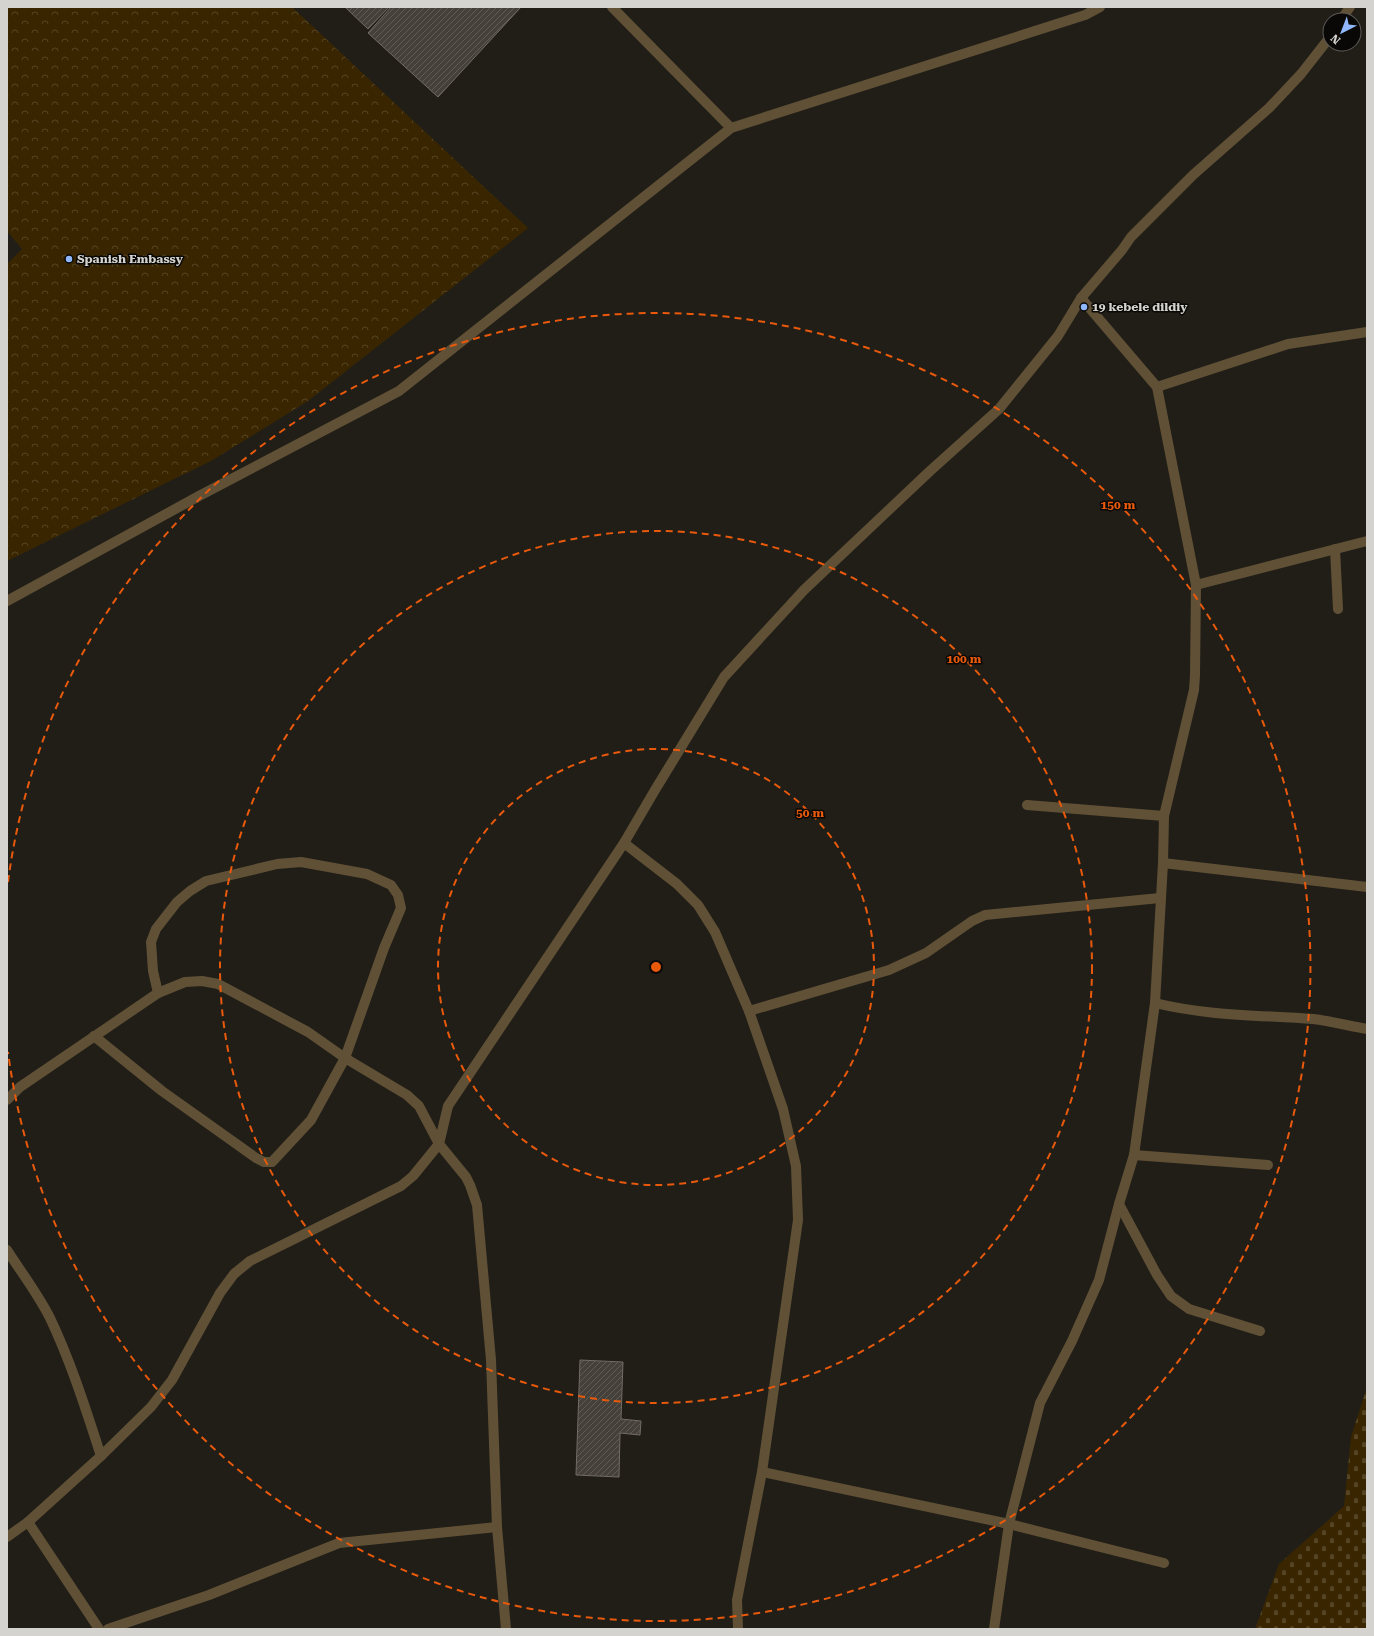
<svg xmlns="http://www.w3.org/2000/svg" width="1374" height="1636" viewBox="0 0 1374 1636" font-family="'Roboto Serif',serif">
<defs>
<pattern id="forest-crowns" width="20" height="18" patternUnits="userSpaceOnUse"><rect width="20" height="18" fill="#392600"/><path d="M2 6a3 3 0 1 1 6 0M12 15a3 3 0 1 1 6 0" fill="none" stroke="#554524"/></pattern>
<pattern id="cemetery-stones" width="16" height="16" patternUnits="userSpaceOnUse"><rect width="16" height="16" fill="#392600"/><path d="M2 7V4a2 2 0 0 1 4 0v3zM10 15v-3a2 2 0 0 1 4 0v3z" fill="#554524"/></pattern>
<pattern id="building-hatch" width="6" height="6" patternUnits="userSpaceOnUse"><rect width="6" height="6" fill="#45413a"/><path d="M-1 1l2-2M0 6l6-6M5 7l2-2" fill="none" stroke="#5f5c55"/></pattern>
</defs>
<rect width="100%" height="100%" fill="#211e18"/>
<!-- forest -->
<polygon fill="url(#forest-crowns)" points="7,7 292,7 528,228 308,401 211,461 7,561 7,264 22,249 7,231"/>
<!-- cemetery -->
<polygon fill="url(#cemetery-stones)" points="1367,1387 1367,1629 1255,1629 1279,1564 1344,1506 1351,1437"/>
<!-- building -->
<g fill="url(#building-hatch)" stroke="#716c65">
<polygon points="345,7 389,7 368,29"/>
<polygon points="391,7 521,7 438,97 368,33"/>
<polygon points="580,1360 623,1362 621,1419 641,1421 640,1435 620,1433 619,1477 576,1475"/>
</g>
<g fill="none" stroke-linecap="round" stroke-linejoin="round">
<!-- minor -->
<g stroke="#605136" stroke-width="10">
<polyline points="612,7 731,128"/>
<polyline points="1341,20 1350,7"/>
<polyline points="1157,387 1288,344 1367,332"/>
<polyline points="1335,549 1338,609"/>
<polyline points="1196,585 1367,541"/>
<polyline points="7,601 199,496 399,391 731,128 1085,15 1100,7"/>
<polyline points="1027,805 1164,816"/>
<polyline points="624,843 677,884 698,905 715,932 749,1011 783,1109 796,1166 798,1220 762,1472 737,1600 738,1629"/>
<polyline points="1163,863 1367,887"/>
<path d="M1155,1003c53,13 104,12 158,16 18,2 36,7 54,10"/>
<polyline points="749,1011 889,970 926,953 972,921 985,915 1160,898"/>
<polyline points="94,1036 162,1091 256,1158 264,1162 272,1162 311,1120 345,1058 384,948 401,908 398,895 391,885 367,874 301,862 277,864 206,881 190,891 177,902 156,929 151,942 153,971 158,993"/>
<polyline points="7,1100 20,1087 158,993 185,982 202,981 218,984 308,1032 345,1058 407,1095 419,1106 439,1144 466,1177 470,1185 477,1205 491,1360 497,1527 506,1629"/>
<polyline points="1134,1155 1268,1165"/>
<polyline points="1119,1204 1157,1275 1171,1296 1189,1309 1260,1331"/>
<path d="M7,1250c14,22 31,44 43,68 21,44 36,92 51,138"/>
<polyline points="762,1472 1009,1524 1164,1563"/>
<polyline points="28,1522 99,1629"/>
<polyline points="7,1537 28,1522 101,1456 151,1407 172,1380 220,1293 234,1274 250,1261 401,1186 413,1176 439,1144 448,1106 624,843 655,790 724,677 804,590 930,471 999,409 1058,336 1081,298 1122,250 1131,237 1193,175 1269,108 1301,74 1330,37"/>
<polyline points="108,1629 209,1595 339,1543 497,1527"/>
<polyline points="994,1629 1009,1524 1040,1403 1072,1341 1099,1280 1119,1204 1134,1155 1155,1003 1163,863 1164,816 1194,690 1195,675 1196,585 1157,387 1081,298"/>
</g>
</g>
<!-- distance rings -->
<g fill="none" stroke="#e8590c" stroke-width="2" stroke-dasharray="7 5">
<circle cx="656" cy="967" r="218"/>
<circle cx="656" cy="967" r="436"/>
<path d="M8 882A654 654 0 1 1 8 1052"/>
</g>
<!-- markers -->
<g fill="#91b8fd" stroke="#0a0806" stroke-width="1.5">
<circle cx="69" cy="259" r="4"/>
<circle cx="1084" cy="307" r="4"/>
</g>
<g text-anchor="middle" stroke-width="3" stroke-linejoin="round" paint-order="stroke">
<!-- poi labels -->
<g font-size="12" font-weight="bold" fill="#d5d3cf" stroke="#0a0806" text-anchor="start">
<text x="77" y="263">Spanish Embassy</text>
<text x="1092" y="311">19 kebele dildiy</text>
</g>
</g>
<circle cx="656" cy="967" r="6" fill="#e8590c" stroke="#0a0806" stroke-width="2"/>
<g font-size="12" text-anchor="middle" font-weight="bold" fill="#e8590c" stroke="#0a0806" stroke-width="3" stroke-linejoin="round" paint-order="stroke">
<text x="1118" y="509">150 m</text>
<text x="964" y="663">100 m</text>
<text x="810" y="817">50 m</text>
</g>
<!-- border -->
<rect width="1374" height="1636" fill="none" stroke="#d5d3cf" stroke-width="16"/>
<!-- north arrow -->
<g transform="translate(1342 32) rotate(222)"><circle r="19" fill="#0a0806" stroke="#5b5956"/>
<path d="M0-3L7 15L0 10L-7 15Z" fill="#91b8fd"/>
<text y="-6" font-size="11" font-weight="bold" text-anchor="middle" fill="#d5d3cf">N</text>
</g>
</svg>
